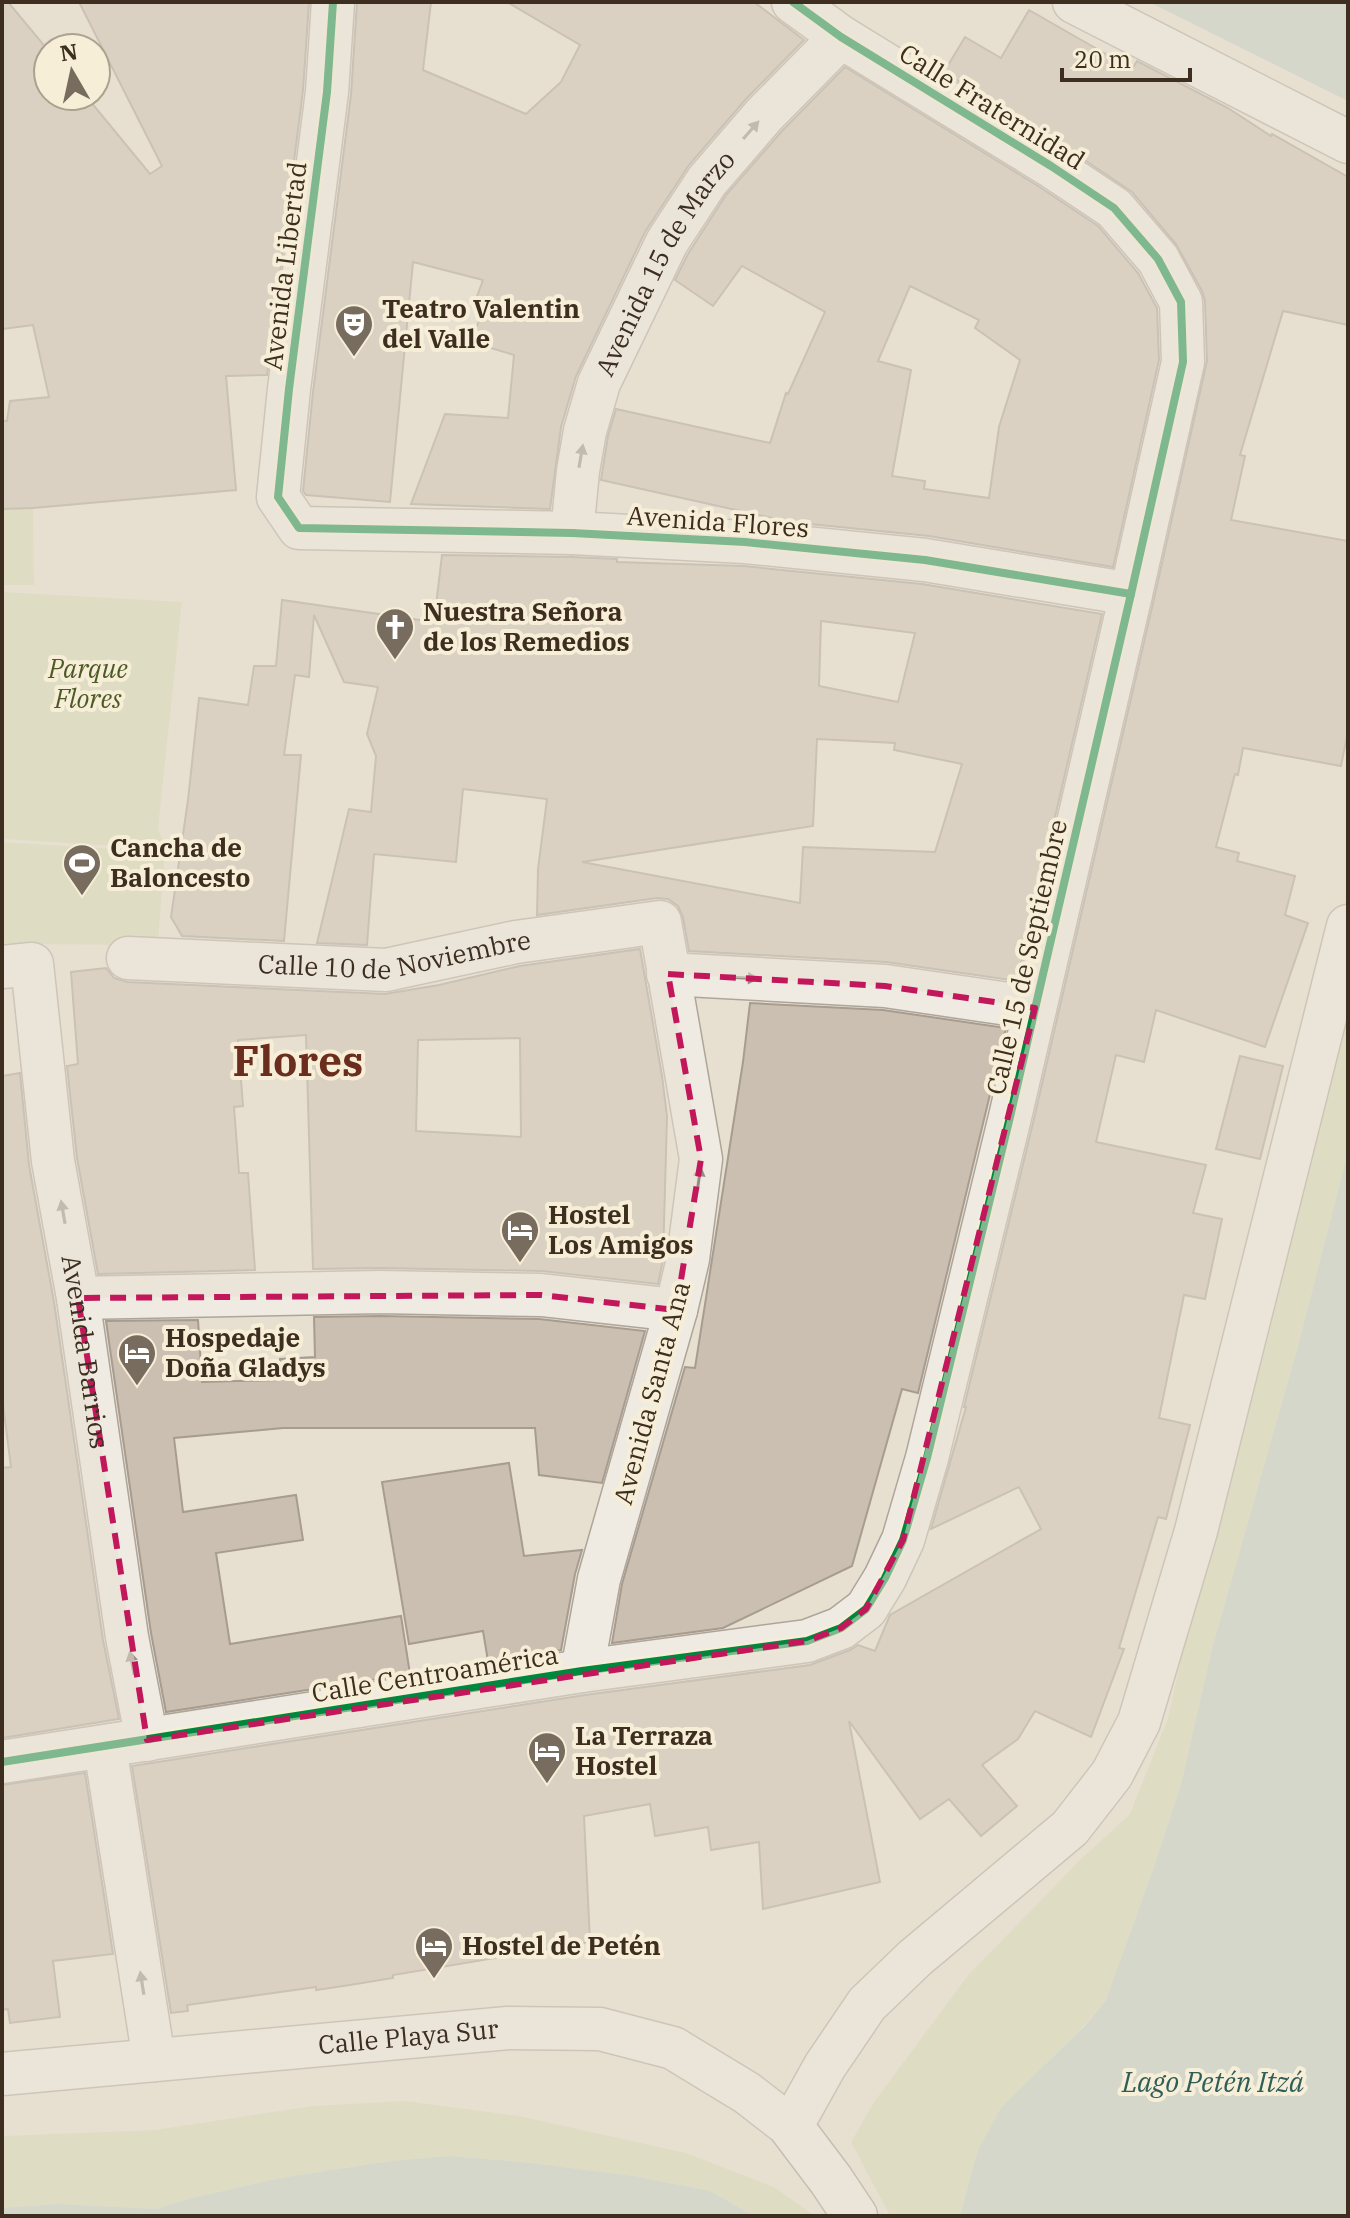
<svg xmlns="http://www.w3.org/2000/svg" width="1350" height="2218" viewBox="0 0 1350 2218" font-family="'IBM Plex Serif',serif">
<rect width="100%" height="100%" fill="#e7e0d1"/>
<!-- green -->
<g fill="#d6d7b3">
<polygon points="33,508 34,585 2,585 2,509"/>
<polygon points="2,592 182,602 158,829 166,849 2,839"/>
<polygon points="2,842 165,852 158,942 148,945 2,944"/>
<polygon points="1348,1002 1348,1152 1297,1350 1212,1649 1181,1785 1154,1867 1106,2000 978,2150 960,2216 890,2216 851,2142 874,2102 969,1974 1082,1858 1130,1814 1168,1718 1213,1516"/>
<polygon points="404,2101 519,2116 686,2153 774,2187 815,2216 754,2216 710,2191 633,2176 522,2162 450,2156 391,2161 280,2178 188,2199 157,2209 57,2204 2,2208 2,2136 155,2130 312,2106"/>
</g>
<!-- water -->
<g fill="#bcccc2">
<polygon points="1149,2 1348,2 1348,101"/>
<polygon points="1348,1152 1348,2216 960,2216 978,2150 1001,2108 1085,2026 1106,2000 1154,1867 1181,1785 1212,1649 1297,1350"/>
<polygon points="450,2156 522,2162 633,2176 710,2191 754,2216 2,2216 2,2208 57,2204 157,2209 188,2199 280,2178 391,2161"/>
</g>
<!-- building -->
<g fill="#cbbfb2" stroke="#a89c90" stroke-width="2" fill-rule="evenodd">
<polygon points="2,2 8,2 48,50 48,96 86,96 150,174 162,166 79,2 309,2 303,90 267,375 226,376 236,490 33,508 2,509 2,421 7,421 10,401 49,397 33,325 2,329"/>
<polygon points="357,2 431,2 423,70 526,114 561,82 580,45 507,2 754,2 804,40 746,99 689,165 645,232 576,376 561,427 550,509 411,504 445,414 508,418 514,355 471,342 485,305 475,302 483,280 413,262 390,502 306,495 303,491 313,392 351,95"/>
<polygon points="1029,10 1132,69 1137,61 1228,108 1271,136 1272,134 1348,177 1348,325 1283,311 1240,455 1245,456 1231,520 1348,541 1348,731 1341,766 1243,748 1238,775 1235,774 1216,847 1239,853 1237,861 1295,876 1285,915 1308,923 1265,1047 1156,1010 1144,1062 1116,1055 1096,1142 1206,1165 1193,1213 1222,1219 1205,1299 1184,1295 1159,1418 1190,1425 1166,1519 1158,1517 1119,1648 1124,1649 1091,1737 1035,1711 1018,1739 982,1765 1017,1806 981,1836 949,1799 920,1819 849,1721 880,1882 763,1909 759,1842 711,1850 708,1827 655,1836 650,1804 584,1816 590,1942 393,1975 393,1978 350,1985 316,1990 316,1987 187,2005 188,2011 171,2013 132,1766 585,1695 810,1665 850,1650 858,1645 875,1651 890,1615 1041,1529 1019,1487 931,1529 966,1407 964,1407 1033,1123 1154,599 1207,361 1205,301 1202,291 1176,244 1132,192 1064,146 944,72 965,37 1001,58"/>
<path d="M845,67l193,119 60,40 40,47 19,35 2,52 -46,207 -184,-31 -139,-14 -189,-42 7,-44 8,-27 154,34 16,-50 2,1 37,-82 -83,-46 -29,40 -38,-26 13,-26 38,-59 56,-64zM910,286l69,34 -4,8 45,32 -21,67 -10,71 -65,-9 1,-8 -33,-5 19,-106 -33,-9z"/>
<path d="M442,555l129,2 46,2v3l126,4 179,18 180,30 -85,367 -131,-19 -197,-11 -6,-34 -5,-11 -10,-7 -11,-1 -120,17 1,-46 9,-70 -84,-10 -7,73 -82,-8 -7,91 -50,-2 32,-134 22,3 5,-56 -9,-22 11,-47 -34,-5 -30,-67 -5,62 -14,-2 -11,80h17l-17,186 -102,-5 -11,-19 17,-117 11,-102 49,7 6,-39h22l6,-66 152,22zM821,621l94,12 -17,69 -79,-16zM817,739l78,4 -1,7 68,14 -27,88 -132,-5 -3,56 -218,-41 231,-36z"/>
<path d="M640,949l22,127 5,40 -4,144 -5,24 -116,-13 -162,-3 -67,1 -7,-234 -68,5 5,66 -9,1 5,66h9l7,97 -157,4 -21,-116 -10,-92 11,-2 -7,-92 35,-4 8,10 13,4 258,12 54,-9 81,-19zM520,1038l1,99 -105,-6 2,-91z"/>
<polygon points="750,1003 883,1010 1006,1028 918,1393 902,1389 852,1566 723,1628 612,1643 622,1584 685,1367 695,1368 743,1062"/>
<polygon points="1240,1056 1283,1066 1260,1159 1216,1149"/>
<polygon points="20,1073 29,1165 54,1302 103,1640 119,1719 2,1738 2,1468 11,1467 2,1397 2,1076"/>
<polygon points="380,1316 539,1319 645,1331 602,1483 539,1475 535,1428 283,1428 174,1438 183,1512 296,1495 303,1540 216,1553 230,1644 401,1616 410,1674 166,1712 151,1633 106,1321 198,1320 202,1382 279,1380 280,1359 315,1357 314,1317"/>
<polygon points="509,1463 524,1556 582,1550 575,1574 561,1650 488,1661 483,1631 409,1644 382,1482"/>
<polygon points="85,1773 113,1954 53,1961 60,2017 10,2023 8,2009 2,2010 2,1785"/>
</g>
<g fill="none" stroke-linecap="round" stroke-linejoin="round">
<!-- street casing -->
<g stroke="#ada599" stroke-width="45">
<g id="street">
<polyline points="333,2 327,92 289,389 278,497 299,528 572,533 745,542 925,560 1131,594"/>
<polyline points="1074,2 1348,142"/>
<path id="s1" d="M572,533l6,-62 7,-40 14,-48 68,-141 40,-61 57,-66 77,-78"/>
<path id="s2" d="M128,958l258,12 130,-28 144,-20 41,237 -13,100 -12,51 -77,269 -17,92"/>
<path id="s3" d="M2,967l30,-3 21,197 25,137 49,339 20,103"/>
<polyline points="668,974 885,986 1035,1008"/>
<polyline points="78,1298 380,1292 541,1295 676,1310"/>
<polyline points="105,1747 154,2060"/>
<polyline points="2,1762 582,1671 807,1641 841,1628 866,1609 885,1578 903,1540 927,1458 1010,1117 1131,594 1183,362 1181,302 1158,259 1114,208 1051,166 841,37 793,2"/>
<path id="s4" d="M2,2074l506,-46 92,1 73,19 74,45 44,34 34,-61 42,-62 48,-46 155,-130 42,-54 27,-52 57,-191 152,-605"/>
</g>
</g>
<!-- secondary casing -->
<g stroke="#9c958a" stroke-width="47">
<polyline id="secondary" points="791,2127 831,2180 855,2216"/>
</g>
<!-- street -->
<use href="#street" stroke="#efebe3" stroke-width="42"/>
<!-- secondary -->
<use href="#secondary" stroke="#efebe3" stroke-width="44"/>
<!-- cycleway casing -->
<g stroke="#f7eed8" stroke-width="13">
<g id="cycleway">
<polyline points="333,2 327,92 289,389 278,497 299,528 572,533 745,542 925,560 1131,594"/>
<polyline points="2,1762 582,1671 807,1641 841,1628 866,1609 885,1578 903,1540 927,1458 1010,1117 1131,594 1183,362 1181,302 1158,259 1114,208 1051,166 841,37 793,2"/>
</g>
</g>
<!-- cycleway -->
<use href="#cycleway" stroke="#00873e" stroke-width="8"/>
</g>
<!-- one-way arrows -->
<defs><path id="oneway-solid" d="M-6-.8H1V-3.2L6.5 0L1 3.2V.8H-6Z" transform="scale(2)"/></defs>
<g fill="#968c82">
<use href="#oneway-solid" transform="translate(751 130) rotate(-49)"/>
<use href="#oneway-solid" transform="translate(581 456) rotate(-80)"/>
<use href="#oneway-solid" transform="translate(746 978) rotate(3)"/>
<use href="#oneway-solid" transform="translate(699 1178) rotate(-82)"/>
<use href="#oneway-solid" transform="translate(63 1212) rotate(-100)"/>
<use href="#oneway-solid" transform="translate(132 1663) rotate(-101)"/>
<use href="#oneway-solid" transform="translate(142 1983) rotate(-99)"/>
</g>
<!-- marked area -->
<path d="M0 0H1350V2218H0ZM668,974l217,12 150,22 -132,532 -37,69 -25,19 -34,13 -660,99 -69,-442 463,-3 135,15 25,-151z" fill="#e7e0d1" fill-opacity=".55" fill-rule="evenodd"/>
<path fill="none" stroke="#c2185b" stroke-width="6" stroke-dasharray="16 10" stroke-linejoin="round" d="M668,974l217,12 150,22 -132,532 -37,69 -25,19 -34,13 -660,99 -69,-442 463,-3 135,15 25,-151z"/>
<!-- icons -->
<defs>
<g id="theatre-pin" transform="scale(2)"><path d="M0 17L-7.5 6A9.5 9.5 0 1 1 7.5 6Z" fill="#786c5e" stroke="#f7eed8"/><path d="M-5-5.5Q0-4 5-5.5V0Q5 5 0 6Q-5 5-5 0ZM-3.3-2.5H-1v1.5H-3.3ZM1-2.5H3.3v1.5H1ZM-2.8 1Q0 5.5 2.8 1Z" fill="#fff"/></g>
<g id="church-pin" transform="scale(2)"><path d="M0 17L-7.5 6A9.5 9.5 0 1 1 7.5 6Z" fill="#786c5e" stroke="#f7eed8"/><path d="M-1.2-6h2.4v3.5h3.3v2.4h-3.3V6h-2.4V-.1h-3.3v-2.4h3.3Z" fill="#fff"/></g>
<g id="stadium-pin" transform="scale(2)"><path d="M0 17L-7.5 6A9.5 9.5 0 1 1 7.5 6Z" fill="#786c5e" stroke="#f7eed8"/><path d="M0-5a6.5 5 0 1 0 0 10a6.5 5 0 1 0 0-10ZM-3.5-1.8h7v3.6h-7Z" fill="#fff"/></g>
<g id="hotel-pin" transform="scale(2)"><path d="M0 17L-7.5 6A9.5 9.5 0 1 1 7.5 6Z" fill="#786c5e" stroke="#f7eed8"/><path d="M-6-4.5h1.5V1H6V5H4.5V3h-9V5H-6ZM-4 0a1.8 1.8 0 1 1 3.6 0ZM.5 0V-2.5h3Q6-2.5 6 0Z" fill="#fff"/></g>
</defs>
<g fill-rule="evenodd">
<use href="#theatre-pin" x="354" y="324"/>
<use href="#church-pin" x="395" y="627"/>
<use href="#stadium-pin" x="82" y="863"/>
<use href="#hotel-pin" x="520" y="1230"/>
<use href="#hotel-pin" x="137" y="1353"/>
<use href="#hotel-pin" x="547" y="1751"/>
<use href="#hotel-pin" x="434" y="1946"/>
</g>
<g text-anchor="middle" stroke-width="8" stroke-linejoin="round" paint-order="stroke">
<!-- street labels -->
<g font-size="26" fill="#3d2e20" stroke="#f7eed8">
<text transform="translate(992 107) rotate(32)" y="9">Calle Fraternidad</text>
<text transform="translate(285 266) rotate(-83)" y="9">Avenida Libertad</text>
<text dy="9" stroke="none"><textPath href="#s1" startOffset="290">Avenida 15 de Marzo</textPath></text>
<text transform="translate(718 522) rotate(4)" y="9">Avenida Flores</text>
<text dy="9" stroke="none"><textPath href="#s2" startOffset="268">Calle 10 de Noviembre</textPath></text>
<text transform="translate(1027 957) rotate(-77)" y="9">Calle 15 de Septiembre</text>
<text dy="9" stroke="none"><textPath href="#s3" startOffset="422">Avenida Barrios</textPath></text>
<text transform="translate(652 1393) rotate(-75)" y="9">Avenida Santa Ana</text>
<text transform="translate(435 1674) rotate(-9)" y="9">Calle Centroamérica</text>
<text dy="9" stroke="none"><textPath href="#s4" startOffset="408">Calle Playa Sur</textPath></text>
</g>
<!-- poi labels -->
<g font-size="26" font-weight="bold" fill="#3d2e20" stroke="#f7eed8" text-anchor="start">
<text x="382" y="318">Teatro Valentin<tspan x="382" dy="30">del Valle</tspan></text>
<text x="423" y="621">Nuestra Señora<tspan x="423" dy="30">de los Remedios</tspan></text>
<text x="110" y="857">Cancha de<tspan x="110" dy="30">Baloncesto</tspan></text>
<text x="548" y="1224">Hostel<tspan x="548" dy="30">Los Amigos</tspan></text>
<text x="165" y="1347">Hospedaje<tspan x="165" dy="30">Doña Gladys</tspan></text>
<text x="575" y="1745">La Terraza<tspan x="575" dy="30">Hostel</tspan></text>
<text x="462" y="1955">Hostel de Petén</text>
</g>
<!-- park labels -->
<g font-size="26" font-style="italic" fill="#4d5a26" stroke="#f7eed8">
<text x="88" y="678">Parque<tspan x="88" dy="30">Flores</tspan></text>
</g>
<!-- water labels -->
<g font-size="28" font-style="italic" fill="#2f5d5a" stroke="#f7eed8">
<text x="1213" y="2092">Lago Petén Itzá</text>
</g>
<!-- town labels -->
<g font-size="42" font-weight="bold" fill="#6b2e1e" stroke="#f7eed8">
<text x="298" y="1076">Flores</text>
</g>
</g>
<!-- border -->
<rect width="1350" height="2218" fill="none" stroke="#3d2e20" stroke-width="8"/>
<!-- north arrow -->
<g transform="translate(72 72) rotate(351)"><circle r="38" fill="#f7eed8" stroke="#ada18e" stroke-width="2"/>
<path d="M0-6L14 30L0 20L-14 30Z" fill="#786c5e"/>
<text y="-12" font-size="22" font-weight="bold" text-anchor="middle" fill="#3d2e20">N</text>
</g>
<!-- scale -->
<path d="M1062 68v12h128v-12" fill="none" stroke="#3d2e20" stroke-width="4"/>
<text x="1074" y="68" font-size="24" fill="#3d2e20" stroke="#f7eed8" stroke-width="6" paint-order="stroke">20 m</text>
</svg>
